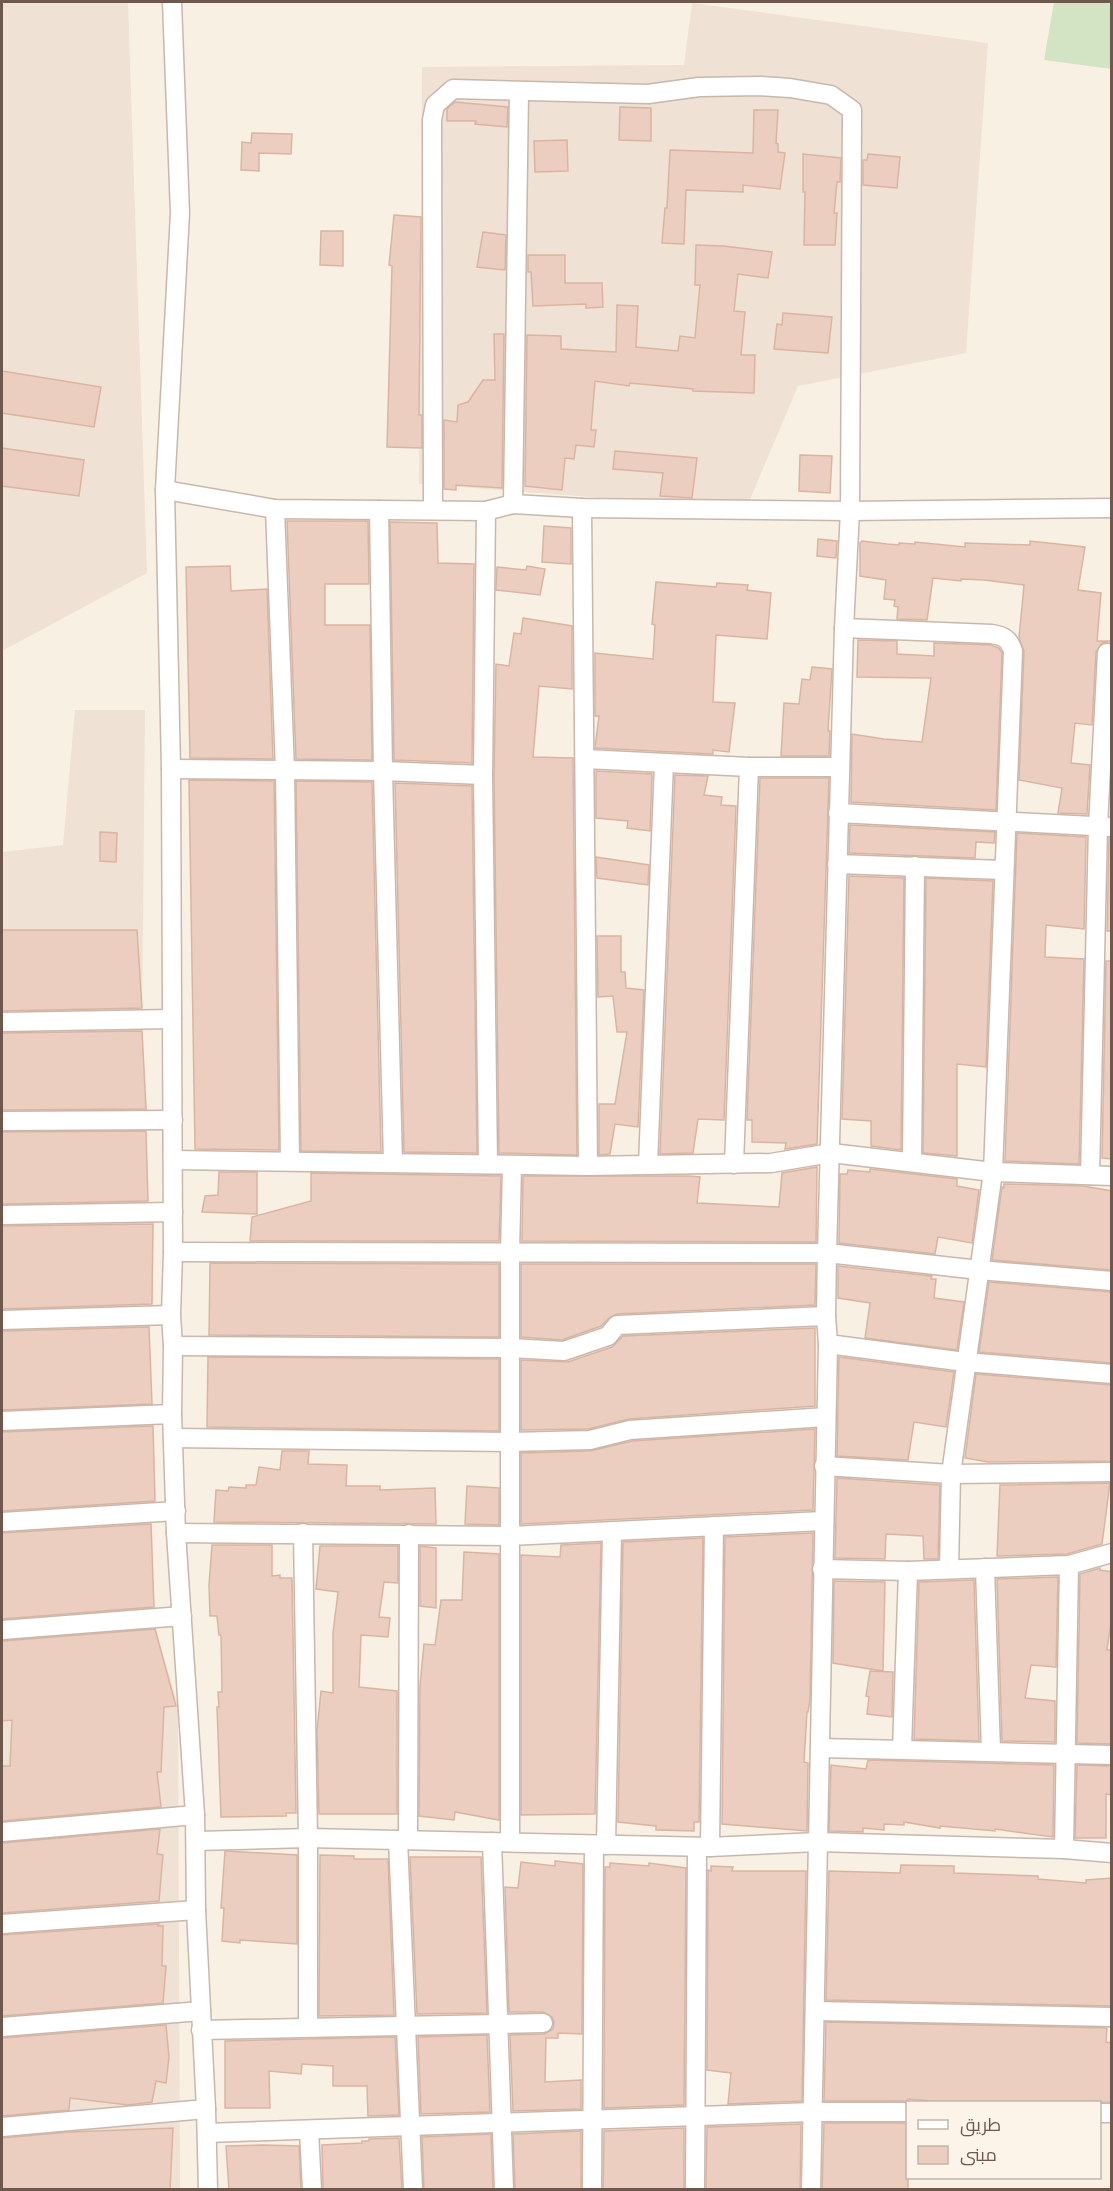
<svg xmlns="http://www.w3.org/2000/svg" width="1113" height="2191" viewBox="0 0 1113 2191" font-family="'Roboto Condensed',Cairo,sans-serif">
<rect width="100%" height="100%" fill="#f9f0e4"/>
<!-- residential -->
<g fill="#efe1d3">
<polygon points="2,2 128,2 147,573 2,651"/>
<polygon points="692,3 988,43 966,353 798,386 748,504 632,500 419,484 422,67 684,65"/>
<polygon points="75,710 145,710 142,1033 147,1110 140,1255 155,1627 178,1705 180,2189 2,2189 2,852 63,845"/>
</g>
<!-- green -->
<polygon fill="#d3e4c4" points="1054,2 1111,2 1111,69 1044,60"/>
<!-- building -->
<g fill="#ebcebf" stroke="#dbb4a1" stroke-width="1.5">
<polygon points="455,102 508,107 507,127 475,124 476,121 447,121 447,109"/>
<polygon points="620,107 651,108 651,141 619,140"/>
<polygon points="754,110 778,110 776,143 778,144 778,152 785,153 780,189 743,185 743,192 686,190 684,244 662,243 665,208 667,208 670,150 753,153"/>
<polygon points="252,133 292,134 291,154 259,153 259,171 241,170 242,142 251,143"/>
<polygon points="567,140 568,171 535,172 534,141"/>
<polygon points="803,154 841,158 840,182 837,182 834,213 837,213 835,245 804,245 805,192 803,192"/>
<polygon points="868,154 900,157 897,188 863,185 863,160 867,160"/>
<polygon points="394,215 421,217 419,415 422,415 422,448 387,447 392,266 389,265"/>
<polygon points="321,231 343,231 343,266 320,265"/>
<polygon points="483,232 506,235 505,270 477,267"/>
<polygon points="696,245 724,246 772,252 768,278 738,274 734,311 745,312 741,355 755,355 754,393 693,391 693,389 630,383 629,386 595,381 591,430 596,430 594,447 576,445 574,459 565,458 562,490 525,486 527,335 561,336 561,349 616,352 617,305 638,306 636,347 678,351 680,336 695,338 700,285 695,285"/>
<polygon points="528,255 565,255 565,283 602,283 603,307 586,308 586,304 533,306 531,272 528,272"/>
<polygon points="783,313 832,317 828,353 774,349 777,324 782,325"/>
<polygon points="494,334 504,334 502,488 456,485 456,490 444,489 444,420 457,422 458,405 468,402 483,380 495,380"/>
<polygon points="2,371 101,387 94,427 2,413"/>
<polygon points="2,448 84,460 79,496 2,486"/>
<polygon points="615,451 697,458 692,498 660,496 663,473 613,469"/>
<polygon points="800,455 832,456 830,493 799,491"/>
<polygon points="287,521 368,521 369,584 325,584 325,625 370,625 372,760 296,759"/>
<polygon points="390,522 437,523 438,563 474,564 472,763 394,760"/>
<polygon points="544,526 571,528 571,564 542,562"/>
<polygon points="818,539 837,541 836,558 817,556"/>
<polygon points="862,541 887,544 899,545 899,543 915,544 915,542 965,547 965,543 1030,545 1030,541 1085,547 1078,590 1101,593 1097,641 1112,641 1102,643 1096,652 1092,725 1075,723 1071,763 1090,765 1087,814 1058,813 1062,788 1019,780 1024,651 1019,638 1024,585 984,580 961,579 961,581 933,578 927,620 897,619 898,607 894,606 895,600 884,599 886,580 860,576 860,543"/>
<polygon points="230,566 231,591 267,589 273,759 190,758 186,567"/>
<polygon points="527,566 545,569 540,595 496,590 497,567 526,570"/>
<polygon points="656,582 716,587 717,583 748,585 747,590 771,593 767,639 716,635 713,702 735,703 729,752 713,750 713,754 595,748 599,716 595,716 595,653 653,659 655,625 652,624"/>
<polygon points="523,618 572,626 572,689 539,686 533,757 573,758 577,1155 499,1153 494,775 496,664 509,666 514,633 521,634"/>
<polygon points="858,640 897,641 897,654 934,656 934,643 991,645 999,648 1002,653 996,810 851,802 852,734 884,739 922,742 931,678 857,677"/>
<polygon points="812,667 832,669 828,731 830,731 829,756 781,756 784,703 799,704 802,679 810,680"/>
<polygon points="596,771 652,774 650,831 627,828 628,821 596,818"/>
<polygon points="675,775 708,776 704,795 722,797 721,805 736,806 724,1120 698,1119 693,1153 660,1154"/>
<polygon points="760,778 829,778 817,1144 785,1149 786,1143 752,1142 752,1120 747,1120"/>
<polygon points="189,780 274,781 279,1150 195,1149"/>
<polygon points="296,781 372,782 381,1152 301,1151"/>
<polygon points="395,783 472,786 477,1153 404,1152"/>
<polygon points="850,825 995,832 994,843 976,842 975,858 849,853"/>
<polygon points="100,832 117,833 116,862 100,861"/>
<polygon points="1017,833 1086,837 1084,929 1046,925 1045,957 1084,959 1079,1164 1005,1161"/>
<polygon points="1109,838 1112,838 1112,931 1107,931"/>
<polygon points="596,857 649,865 648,885 597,878"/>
<polygon points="849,876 904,878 901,1150 871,1146 871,1121 842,1119"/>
<polygon points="926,878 993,881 986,1067 957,1064 957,1156 923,1153"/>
<polygon points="2,930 137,930 142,1008 2,1011"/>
<polygon points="597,936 621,936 621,972 625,972 626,988 644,990 638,1127 615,1124 610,1154 599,1155 599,1104 615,1104 627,1032 617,1032 613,996 598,997"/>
<polygon points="1106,961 1112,961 1112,1159 1102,1158"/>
<polygon points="142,1031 146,1109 2,1110 2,1033"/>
<polygon points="146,1131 148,1201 2,1204 2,1132"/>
<polygon points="817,1167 816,1242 522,1241 523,1176 689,1176 700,1177 697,1203 779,1207 782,1173"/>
<polygon points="870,1169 957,1179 957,1186 979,1190 972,1243 938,1237 935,1254 839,1243 840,1174 847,1174 848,1170 870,1172"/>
<polygon points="219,1172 257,1172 257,1214 202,1212 205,1196 218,1195"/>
<polygon points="311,1173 501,1176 499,1241 250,1241 252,1217 311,1201"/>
<polygon points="1004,1184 1083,1186 1112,1191 1112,1270 992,1260 1002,1187 1004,1188"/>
<polygon points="153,1224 152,1304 2,1309 2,1226"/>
<polygon points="210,1263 499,1264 499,1337 209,1335"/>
<polygon points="521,1264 816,1264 815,1305 617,1314 609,1318 601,1326 562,1340 521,1337"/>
<polygon points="838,1266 932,1276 931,1279 936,1279 934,1298 964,1302 957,1350 865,1338 870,1303 838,1298"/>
<polygon points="989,1282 1112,1292 1112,1363 979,1352"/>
<polygon points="149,1327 152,1404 2,1410 2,1331"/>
<polygon points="815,1328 815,1406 629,1419 588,1429 521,1430 521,1360 568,1362 612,1347 623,1336"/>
<polygon points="208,1357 499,1359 499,1431 207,1427"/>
<polygon points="839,1357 954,1372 946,1427 914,1422 908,1460 837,1456"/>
<polygon points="976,1374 1112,1385 1112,1461 988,1462 965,1458"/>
<polygon points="153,1426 155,1501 2,1511 2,1432"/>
<polygon points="815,1429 813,1510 521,1524 521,1453 590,1451 632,1441"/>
<polygon points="282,1451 309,1451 308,1464 347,1465 346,1486 380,1486 380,1490 435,1488 436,1524 214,1522 216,1490 228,1491 229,1487 246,1488 246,1485 256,1485 259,1467 280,1470"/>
<polygon points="837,1478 940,1485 938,1559 924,1559 923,1536 886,1534 885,1559 835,1558"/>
<polygon points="1110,1483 1102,1544 1067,1554 997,1556 1000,1485"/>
<polygon points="467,1486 499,1488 499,1525 465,1524"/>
<polygon points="151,1524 154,1607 2,1619 2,1533"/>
<polygon points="813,1533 810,1700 808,1712 807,1712 804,1762 808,1763 807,1831 722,1824 725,1537"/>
<polygon points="703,1538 699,1822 694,1822 694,1831 656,1830 656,1826 618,1822 623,1542"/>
<polygon points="601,1543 595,1814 521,1815 521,1555 560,1557 561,1545"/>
<polygon points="212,1545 272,1545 272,1576 280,1575 280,1578 292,1578 296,1813 286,1813 286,1816 221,1817 217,1707 219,1707 218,1692 222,1692 221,1635 219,1635 217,1616 210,1616 209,1585"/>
<polygon points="320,1546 398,1546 398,1583 384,1582 379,1617 390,1618 388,1637 361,1635 359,1687 397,1691 397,1814 319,1814 317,1731 321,1691 333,1693 333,1633 338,1592 316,1589"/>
<polygon points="420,1546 436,1548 436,1608 420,1606"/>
<polygon points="464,1552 499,1554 499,1820 455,1812 454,1820 419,1816 420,1685 424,1644 435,1645 441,1600 462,1600"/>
<polygon points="1100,1568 1100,1570 1112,1572 1112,1616 1107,1650 1112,1650 1112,1744 1077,1743 1080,1574"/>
<polygon points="1058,1577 1056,1667 1031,1665 1025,1698 1055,1701 1055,1742 1002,1741 997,1579"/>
<polygon points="974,1580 979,1741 914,1739 919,1582"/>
<polygon points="834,1581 885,1582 883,1671 833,1663"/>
<polygon points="155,1629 176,1706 164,1707 161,1772 157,1772 161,1807 2,1821 2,1766 10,1766 12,1720 2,1721 2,1641"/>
<polygon points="870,1671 893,1672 892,1717 867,1714 869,1697 866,1696"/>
<polygon points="868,1760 1054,1765 1053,1837 995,1829 995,1831 940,1826 940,1828 904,1822 904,1825 884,1824 884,1830 863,1828 863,1832 829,1831 831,1765 866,1769"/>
<polygon points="1077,1765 1112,1766 1112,1795 1106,1794 1106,1838 1075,1838"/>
<polygon points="160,1829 157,1854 163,1855 159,1901 2,1913 2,1843"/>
<polygon points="225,1851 297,1855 297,1944 240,1940 240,1943 222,1941 224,1908 221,1908"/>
<polygon points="320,1855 354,1856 354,1859 388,1859 394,2015 319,2016"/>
<polygon points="410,1857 481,1857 487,2013 417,2014"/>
<polygon points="555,1861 583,1864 582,2034 558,2033 558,2038 546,2038 545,2082 581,2080 581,2109 513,2111 510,2035 544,2034 553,2029 554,2022 552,2017 543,2012 509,2012 505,1887 518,1888 521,1862 555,1866"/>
<polygon points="610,1863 649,1866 649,1863 686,1868 684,2105 604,2108 605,1867 610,1867"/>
<polygon points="901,1865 954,1866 954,1873 1038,1876 1038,1879 1086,1883 1086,1880 1112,1878 1112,2006 826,2000 829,1871 900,1873"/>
<polygon points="711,1866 733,1867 732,1871 806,1871 802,2101 728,2104 731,2073 707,2070 708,1870 711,1871"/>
<polygon points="159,1924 158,1926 163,1926 162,1966 166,1966 163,2003 2,2016 2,1935"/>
<polygon points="826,2022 1107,2028 1106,2042 1112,2043 1112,2102 954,2103 908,2099 908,2101 824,2101"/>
<polygon points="166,2025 169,2057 166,2083 156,2081 152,2102 128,2105 70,2098 69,2110 2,2116 2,2038"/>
<polygon points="487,2035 490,2112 421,2114 418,2037"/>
<polygon points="395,2037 399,2115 368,2116 367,2086 333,2086 333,2066 302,2064 301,2074 269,2071 270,2108 225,2108 225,2041"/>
<polygon points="824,2123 908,2123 908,2190 822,2190"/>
<polygon points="801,2124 800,2190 706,2190 707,2127"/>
<polygon points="173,2128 170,2190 2,2190 2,2138 69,2132"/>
<polygon points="684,2128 684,2190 603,2190 604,2131"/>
<polygon points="581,2131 581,2189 515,2190 513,2134"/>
<polygon points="491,2134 493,2190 424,2190 422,2137"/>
<polygon points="399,2138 402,2190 323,2190 322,2145 362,2143 362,2141 369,2141 369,2139"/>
<polygon points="263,2145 299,2146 301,2190 229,2190 226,2146"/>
</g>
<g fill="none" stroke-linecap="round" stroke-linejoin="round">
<!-- street casing -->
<g stroke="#c8b7ac" stroke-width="21">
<g id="street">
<polyline points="172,2 180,213 165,490 171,769 173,1252 171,1315 173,1346 172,1414 176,1533 195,1815 196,1910 206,2109 208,2190"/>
<polyline points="165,490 275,509 486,511 513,504 582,508 850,511 1112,508"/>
<polyline points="513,504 519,92"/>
<polyline points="582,508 588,1166"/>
<polyline points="275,509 285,770 290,1161"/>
<polyline points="433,509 432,120 435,105 453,89 648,94 699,87 760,86 790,88 831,95 852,110 850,511 844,628 827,1253 826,1316 828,1344 811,2190"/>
<polyline points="379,510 383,771 393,1163"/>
<polyline points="486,511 483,775 488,1164"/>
<path d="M844,628l148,6c12,2 17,5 21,17l-20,521 -42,302 -2,95"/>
<polyline points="585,759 749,767 840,767"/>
<polyline points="171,769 383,771 483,775"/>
<polyline points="838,813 1112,827"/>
<polyline points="837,864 1003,870"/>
<polyline points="2,1022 172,1019"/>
<polyline points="2,1121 173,1120"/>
<polyline points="173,1160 588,1166 771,1163 831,1153 993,1172 1112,1176"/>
<polyline points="912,1162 915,866"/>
<polyline points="734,1164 749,767"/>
<polyline points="648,1165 664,763"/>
<polyline points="1090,1175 1098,826 1107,653 1112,654"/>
<polyline points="2,1215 173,1212"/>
<polyline points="173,1252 827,1253 979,1270 1112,1281"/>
<polyline points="2,1320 171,1315"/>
<polyline points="828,1344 965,1362 1112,1374"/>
<polyline points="173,1346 510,1348 564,1351 608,1336 617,1325 826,1316"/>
<polyline points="2,1421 172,1414"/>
<polyline points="173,1438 510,1442 590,1440 630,1430 826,1417"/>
<polyline points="824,1466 951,1474 1112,1472"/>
<polyline points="2,1522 176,1511"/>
<polyline points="176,1533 510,1536 823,1521"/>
<polyline points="303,1533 308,1838 308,2027"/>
<polyline points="985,1568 991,1751"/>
<polyline points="822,1569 908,1571 1069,1565 1112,1553"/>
<polyline points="2,1630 182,1616"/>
<polyline points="820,1748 1112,1755"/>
<polyline points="902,1749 908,1571"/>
<polyline points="2,1832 195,1815"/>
<polyline points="398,1840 413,2190"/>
<polyline points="408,1840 409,1534"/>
<polyline points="196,1841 308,1838 710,1847 818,1842 1064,1849 1112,1853"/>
<polyline points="492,1842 504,2190"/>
<polyline points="510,1842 510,1254 512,1166"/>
<polyline points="606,1845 612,1532"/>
<polyline points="710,1847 714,1526"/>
<polyline points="1064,1849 1069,1565"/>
<polyline points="2,1924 196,1910"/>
<polyline points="815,2011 1112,2017"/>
<polyline points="2,2027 201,2011"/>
<polyline points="201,2030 543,2023"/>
<polyline points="1100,2113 1112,2113"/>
<polyline points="2,2127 206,2109"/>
<polyline points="309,2130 312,2190"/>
<polyline points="207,2133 813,2112 908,2112"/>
<polyline points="592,2190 594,1845"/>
<polyline points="695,2190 697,1847"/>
</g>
</g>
<!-- street -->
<use href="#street" stroke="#fff" stroke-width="18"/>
</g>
<!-- border -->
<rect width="1113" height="2191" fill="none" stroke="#6e574d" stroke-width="6"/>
<!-- legend -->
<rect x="906" y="2101" width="195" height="78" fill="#fcf4e9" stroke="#c3b5ab" stroke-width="1.5"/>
<rect x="918" y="2120" width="30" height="9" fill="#ffffff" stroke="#c3b5ab" stroke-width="1.5"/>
<text x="960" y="2131" font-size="18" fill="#6e574d">طريق</text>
<rect x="918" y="2146" width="30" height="18" fill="#ebcebf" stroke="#c3b5ab" stroke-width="1.5"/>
<text x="960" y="2161" font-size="18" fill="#6e574d">مبنى</text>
</svg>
